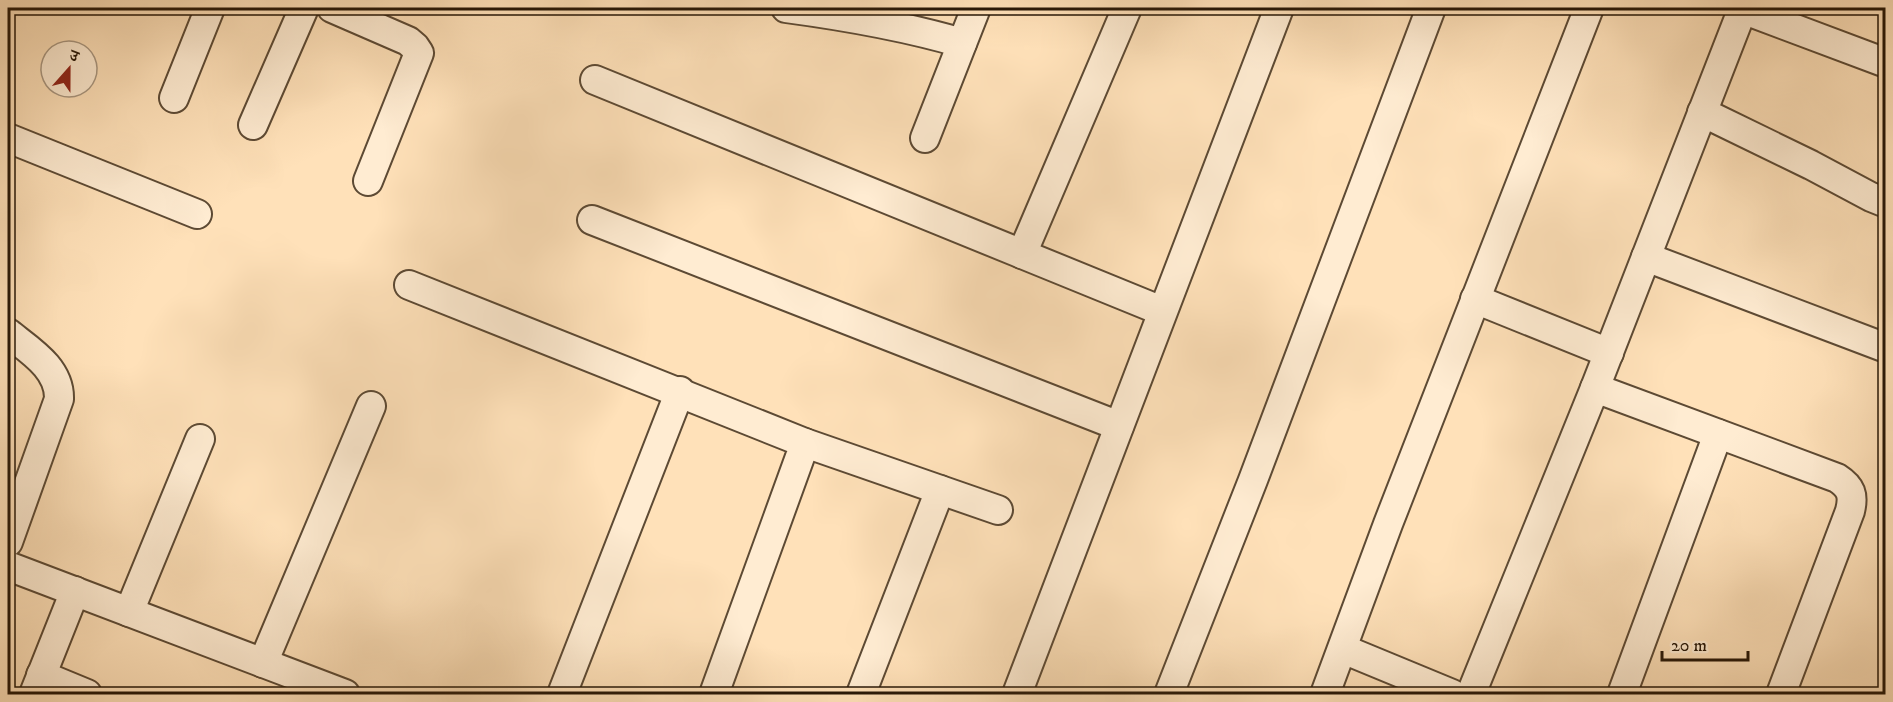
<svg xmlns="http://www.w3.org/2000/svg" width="1893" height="702" viewBox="0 0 1893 702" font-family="'IM FELL DW Pica','Noto Serif Devanagari',serif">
<rect width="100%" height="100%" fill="#ffe1b9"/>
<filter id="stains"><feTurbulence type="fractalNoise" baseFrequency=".00333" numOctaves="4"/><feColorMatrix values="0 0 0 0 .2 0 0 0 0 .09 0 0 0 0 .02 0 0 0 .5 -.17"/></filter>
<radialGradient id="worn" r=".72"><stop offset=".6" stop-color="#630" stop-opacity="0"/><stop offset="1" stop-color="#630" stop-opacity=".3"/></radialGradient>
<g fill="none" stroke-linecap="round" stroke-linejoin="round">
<!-- street casing -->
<g stroke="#5d4a34" stroke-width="32">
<g id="street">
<polyline points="332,8 408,41 415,47 419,53 368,181"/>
<path d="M786,8c60,8 118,18 176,35"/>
<polyline points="1742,9 1886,63"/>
<polyline points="595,80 1162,311"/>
<polyline points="174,98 210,8"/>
<polyline points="1702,112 1811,165 1871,197 1886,203"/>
<polyline points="253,125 304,8"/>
<polyline points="8,138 197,214"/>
<polyline points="925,138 976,8"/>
<polyline points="592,220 1119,426"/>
<polyline points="1022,254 1127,8"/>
<polyline points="1646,257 1886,348"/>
<polyline points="409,285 805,443 714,694"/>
<polyline points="1475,299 1609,353"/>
<path d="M8,333c21,17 52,35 51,66l-51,143"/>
<path d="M1595,388l242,90c14,9 17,17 13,33l-69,183"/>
<polyline points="805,443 998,510"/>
<polyline points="8,566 345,694"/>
<polyline points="129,612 200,439"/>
<polyline points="1343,649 1452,694"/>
<polyline points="263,663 371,406"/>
<polyline points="41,675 87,694"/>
<polyline points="34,694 75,591"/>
<polyline points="562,694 680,391"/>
<polyline points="861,694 940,490"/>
<polyline points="1017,694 1279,8"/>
<polyline points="1169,694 1253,480 1431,8"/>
<polyline points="1325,694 1388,524 1589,8"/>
<polyline points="1471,694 1595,388 1743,8"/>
<polyline points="1622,694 1718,434"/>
</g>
</g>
<!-- street -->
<use href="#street" stroke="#ffecd2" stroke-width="28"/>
</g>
<!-- margin -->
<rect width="1893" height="702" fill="none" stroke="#ffe1b9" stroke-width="30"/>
<rect x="9" y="9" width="1875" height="684" fill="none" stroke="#271707" stroke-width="3"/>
<rect x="15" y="15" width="1863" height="672" fill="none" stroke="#271707" stroke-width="1.5"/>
<!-- north arrow -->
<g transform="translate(69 69) rotate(21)"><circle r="28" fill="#ffecd2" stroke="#a99781" stroke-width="1.5"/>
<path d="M0-4.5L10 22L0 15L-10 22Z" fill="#8f2418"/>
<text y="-9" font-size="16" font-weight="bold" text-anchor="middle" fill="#271707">उ</text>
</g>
<!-- scale -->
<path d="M1662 651v9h86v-9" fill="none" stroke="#271707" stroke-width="3"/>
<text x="1671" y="651" font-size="18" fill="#271707" stroke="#ffecd2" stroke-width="4.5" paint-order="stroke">20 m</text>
<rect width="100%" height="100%" filter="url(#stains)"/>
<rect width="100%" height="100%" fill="url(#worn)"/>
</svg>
